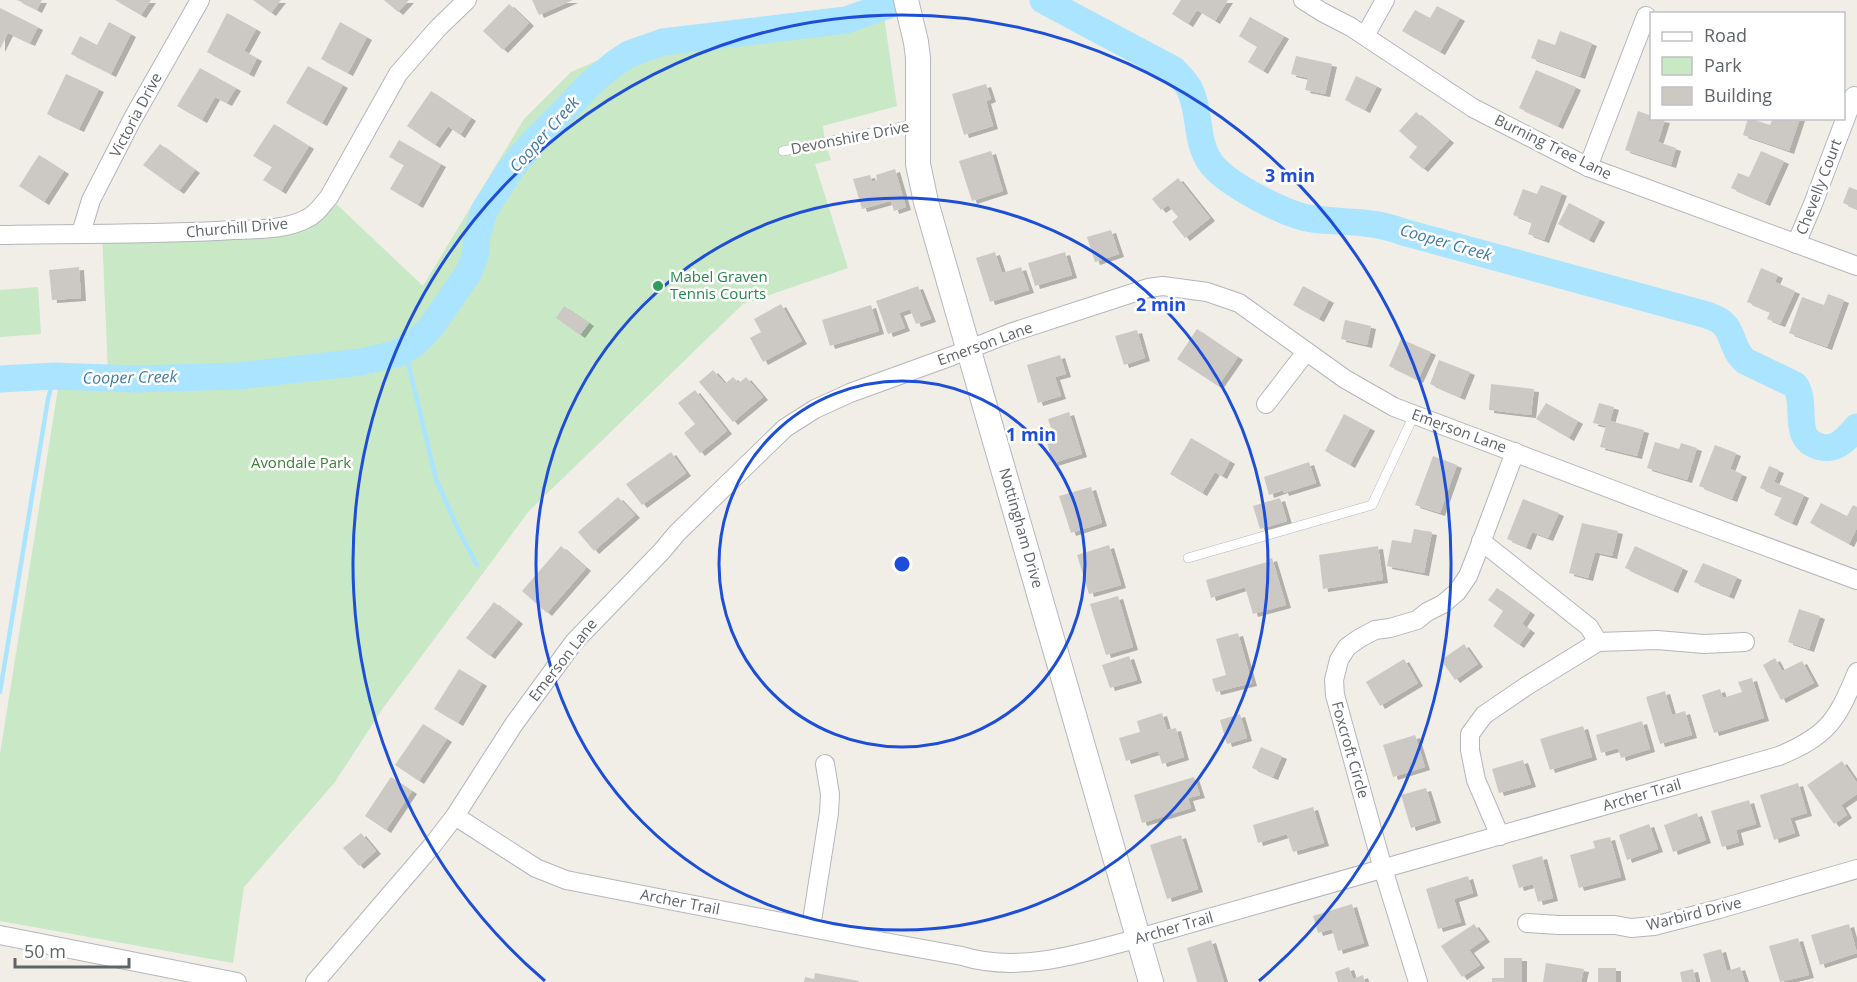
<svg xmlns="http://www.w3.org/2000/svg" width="1857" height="982" viewBox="0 0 1857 982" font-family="'Open Sans',sans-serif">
<defs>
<filter id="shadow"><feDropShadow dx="5" dy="3" stdDeviation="0" flood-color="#0004"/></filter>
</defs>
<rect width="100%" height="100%" fill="#f1eee8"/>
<!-- green -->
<g fill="#c9e8c5">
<polygon points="882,2 897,106 823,126 825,143 831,160 815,164 848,268 743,304 529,511 383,708 335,782 244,887 233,963 0,921 0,754 60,376 108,373 102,233 292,224 329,197 423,286 524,119 571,72 648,39"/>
<polygon points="38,287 41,334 0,337 0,290"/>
</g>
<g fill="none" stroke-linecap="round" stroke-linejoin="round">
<!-- stream -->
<g stroke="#aae4ff" stroke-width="4.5">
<polyline points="405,350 436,479 459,531 477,565"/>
<polyline points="0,692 48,399 54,376"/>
</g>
<!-- river -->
<g stroke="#aae4ff" stroke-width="27">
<path d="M1043,0l131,70c5,6 11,11 15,18 12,23 6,52 21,74 15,22 78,54 103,57 31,4 60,1 90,13l304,83c4,2 9,3 13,6 14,9 11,28 25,40l50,24c14,19 -6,55 26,62 16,4 26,-9 36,-20"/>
<polyline points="0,379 54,376 137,379 237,376 361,362 396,354 413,345 431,327 469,272 475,256 477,235 484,211 512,167 529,147 590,84 614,64 629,54 663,42 846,20 889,5"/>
</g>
</g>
<!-- building -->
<g fill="#ccc9c5" filter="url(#shadow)">
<polygon points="17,0 42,0 37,10"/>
<polygon points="115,0 151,0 141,15"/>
<polygon points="253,0 281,0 271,13"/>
<polygon points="384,0 409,0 398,12"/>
<polygon points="532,0 573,0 539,15"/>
<polygon points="1181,0 1228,0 1215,21 1197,10 1188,24 1172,14"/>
<polygon points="509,4 529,23 503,50 483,31"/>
<polygon points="1437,6 1460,18 1440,52 1402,31 1415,10 1430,18"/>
<polygon points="0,8 38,27 30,43 8,33 0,49"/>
<polygon points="227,13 256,29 244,51 257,58 249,74 207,52"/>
<polygon points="1250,17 1284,36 1263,71 1248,62 1257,47 1239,36"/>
<polygon points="109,22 131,34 111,74 71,54 80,36 97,45"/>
<polygon points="340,22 367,37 348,73 321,59"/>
<polygon points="1560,31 1592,43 1580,76 1531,58 1538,39 1555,45"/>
<polygon points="1296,56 1332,64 1325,94 1305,90 1308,78 1291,74"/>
<polygon points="308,66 343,85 322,123 286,103"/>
<polygon points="200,68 236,88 227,103 215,97 202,120 177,106"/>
<polygon points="1536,70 1576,87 1558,126 1519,108"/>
<polygon points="66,74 99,89 79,129 47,114"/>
<polygon points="1356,76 1377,86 1365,110 1345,100"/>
<polygon points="986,84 991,99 986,101 993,126 964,135 952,94"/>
<polygon points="431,91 471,118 460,135 448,126 435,145 407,126"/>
<polygon points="1638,111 1652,116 1652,118 1665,120 1658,142 1676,148 1671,165 1625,150"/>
<polygon points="1416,112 1449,140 1423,169 1409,157 1417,147 1399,131"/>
<polygon points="1748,118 1770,125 1773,118 1800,118 1789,151 1743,135"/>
<polygon points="274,124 309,146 281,191 263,180 272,167 253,156"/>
<polygon points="399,140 441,164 418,205 390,189 404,165 389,157"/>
<polygon points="160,144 195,170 179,191 143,165"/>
<polygon points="991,151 1003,191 972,201 959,161"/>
<polygon points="1761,151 1784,161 1765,203 1731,188 1738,173 1749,177"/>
<polygon points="39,155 64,171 44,202 19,186"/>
<polygon points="895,169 906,207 894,211 891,201 862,209 853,179 870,175 872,182 877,180 876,175"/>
<polygon points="1178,178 1210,218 1185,238 1172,222 1178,217 1168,205 1161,210 1152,199"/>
<polygon points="1541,185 1562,193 1544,240 1528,234 1532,222 1513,215 1523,189 1537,194"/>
<polygon points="1849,187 1857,190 1857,209 1843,203"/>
<polygon points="1569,203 1600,219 1589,240 1558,224"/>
<polygon points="1111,230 1119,254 1095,262 1087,237"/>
<polygon points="995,252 1002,273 1021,267 1029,290 990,302 976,258"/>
<polygon points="1065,252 1072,275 1035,286 1028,263"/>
<polygon points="79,267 81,298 52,300 49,270"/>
<polygon points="1761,268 1778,275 1775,282 1795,291 1780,324 1767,319 1770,312 1747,302"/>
<polygon points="918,286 931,319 916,324 910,309 899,313 905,328 888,334 876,301"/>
<polygon points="1303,286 1329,300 1319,319 1293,305"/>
<polygon points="1828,294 1844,300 1827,347 1789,333 1802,297 1824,305"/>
<polygon points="781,304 802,341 763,362 750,338 761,332 754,319"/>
<polygon points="871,305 879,331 830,346 822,320"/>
<polygon points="564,306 589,323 580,335 556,318"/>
<polygon points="1345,320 1371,326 1367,345 1341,339"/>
<polygon points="1197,329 1238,357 1218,386 1177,359"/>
<polygon points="1137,330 1145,358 1124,365 1115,336"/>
<polygon points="1401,339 1431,352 1418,380 1389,366"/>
<polygon points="1060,355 1066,374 1055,377 1061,396 1038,403 1027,365"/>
<polygon points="1439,360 1470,372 1460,397 1430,384"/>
<polygon points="713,370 725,384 733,377 739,383 746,377 763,397 733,422 699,382"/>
<polygon points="1491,384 1534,389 1531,415 1489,410"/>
<polygon points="695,390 727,431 700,453 684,433 695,424 678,403"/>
<polygon points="1546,403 1578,421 1569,438 1536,419"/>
<polygon points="1599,403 1614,407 1610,421 1644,430 1637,456 1600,447 1606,426 1593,423"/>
<polygon points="1069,412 1082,454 1053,463 1044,433 1052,431 1048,419"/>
<polygon points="1344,414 1370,428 1350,465 1325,451"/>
<polygon points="1191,438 1230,461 1222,476 1215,472 1202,493 1170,474"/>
<polygon points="1655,442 1679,449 1681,443 1697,448 1687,480 1647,468"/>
<polygon points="1715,445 1736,453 1730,469 1742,474 1732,499 1699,486"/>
<polygon points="671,452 686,473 642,505 626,484"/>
<polygon points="1433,456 1457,465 1440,513 1415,505"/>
<polygon points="1309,462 1316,483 1284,493 1283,490 1269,495 1264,477"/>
<polygon points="1769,466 1779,470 1774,482 1804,495 1792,523 1774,515 1782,497 1760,488"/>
<polygon points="1091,487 1102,523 1071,533 1059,496"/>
<polygon points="618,497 635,515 594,551 578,532"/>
<polygon points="1280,498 1287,521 1260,529 1253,506"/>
<polygon points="1523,499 1559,513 1548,538 1532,532 1526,547 1507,539"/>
<polygon points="1821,503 1847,516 1853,505 1857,507 1857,528 1849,544 1810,523"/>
<polygon points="1582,523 1618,531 1612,556 1595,552 1588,578 1569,573"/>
<polygon points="1414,529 1432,532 1424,573 1387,566 1392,540 1411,543"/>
<polygon points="1109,545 1121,585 1089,594 1077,555"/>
<polygon points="561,546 586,568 547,613 522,591"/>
<polygon points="1378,546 1383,580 1323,589 1319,555"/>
<polygon points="1635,546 1683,568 1673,590 1625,568"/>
<polygon points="1272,558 1286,605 1253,614 1245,587 1211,598 1206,580 1267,562 1266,560"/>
<polygon points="1703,563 1737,577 1729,596 1694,582"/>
<polygon points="1497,588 1530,612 1522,624 1530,630 1519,645 1493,626 1503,611 1488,600"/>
<polygon points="1118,596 1133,647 1106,655 1090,604"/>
<polygon points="494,602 518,621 490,656 466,638"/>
<polygon points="1799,609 1820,616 1809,649 1788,642"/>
<polygon points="1238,633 1252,683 1216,692 1212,679 1226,675 1216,639"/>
<polygon points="1464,644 1478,664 1455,680 1441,660"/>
<polygon points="1129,656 1137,680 1110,688 1102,665"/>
<polygon points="1775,658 1782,671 1802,661 1814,683 1781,700 1763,665"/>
<polygon points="1404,659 1418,683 1380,706 1366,682"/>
<polygon points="459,669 482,683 458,723 434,709"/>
<polygon points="1752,678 1764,718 1714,733 1702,695 1720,689 1723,698 1742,692 1738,682"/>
<polygon points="1665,691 1672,715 1685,711 1692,735 1660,744 1646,697"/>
<polygon points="1162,713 1167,730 1176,728 1184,757 1162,764 1158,751 1126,761 1119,738 1140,732 1137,721"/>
<polygon points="1240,714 1247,738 1227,744 1220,720"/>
<polygon points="1642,721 1650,749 1621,758 1618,748 1601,753 1596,735"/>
<polygon points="423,724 447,739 419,781 395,765"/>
<polygon points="1583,726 1592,757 1550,770 1540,739"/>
<polygon points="1415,735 1425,767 1393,777 1383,745"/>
<polygon points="1261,747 1282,756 1273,777 1252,768"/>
<polygon points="1523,760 1531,784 1499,793 1492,769"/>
<polygon points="1842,761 1857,783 1857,794 1841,805 1847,815 1834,824 1807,785"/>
<polygon points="391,777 412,791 386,830 365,816"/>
<polygon points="1194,777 1200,795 1188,798 1191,808 1142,823 1134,795"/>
<polygon points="1798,783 1807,813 1790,818 1795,833 1774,840 1760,795"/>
<polygon points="1426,788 1436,820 1411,828 1401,795"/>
<polygon points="1749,800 1756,824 1736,830 1739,842 1722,847 1711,811"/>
<polygon points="1313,807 1324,843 1293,852 1287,834 1258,843 1253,825"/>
<polygon points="1697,813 1706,840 1673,852 1664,825"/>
<polygon points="1649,824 1658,849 1627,860 1619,835"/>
<polygon points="361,833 376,851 359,866 343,848"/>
<polygon points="1181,835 1198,889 1167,899 1150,845"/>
<polygon points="1610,837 1621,877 1579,888 1570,855 1595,848 1593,841"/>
<polygon points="1542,856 1553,898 1538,902 1533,884 1519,888 1512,865"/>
<polygon points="1468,876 1473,893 1454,899 1461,922 1438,929 1426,889"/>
<polygon points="1352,904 1364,943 1338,951 1332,929 1318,933 1313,916"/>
<polygon points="1474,924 1485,939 1469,950 1480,965 1462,977 1441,946"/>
<polygon points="1849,924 1857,953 1820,965 1811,935"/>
<polygon points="1798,938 1809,975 1780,982 1769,946"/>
<polygon points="1211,940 1224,982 1197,982 1187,948"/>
<polygon points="1721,949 1727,971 1740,967 1745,982 1711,982 1703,954"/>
<polygon points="1504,958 1522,958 1522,982 1492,982 1492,978 1504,978"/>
<polygon points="1546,963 1584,969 1581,982 1543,982"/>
<polygon points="1349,967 1353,979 1363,975 1365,982 1338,982 1335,972"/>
<rect x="1598" y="968" width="18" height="14"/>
<polygon points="1693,969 1696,982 1682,982 1680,972"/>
<polygon points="815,973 859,981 859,982 804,982 805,977 814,979"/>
</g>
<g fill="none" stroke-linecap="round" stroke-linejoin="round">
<!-- lane casing -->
<g stroke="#b3b6ba" stroke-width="10">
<g id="lane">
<polyline points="783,151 916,124"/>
<polyline points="1188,558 1372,505 1414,415"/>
</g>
</g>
<!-- street casing -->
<g stroke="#b3b6ba" stroke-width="20">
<g id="street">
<polyline points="1303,0 1322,12 1351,27 1473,108 1588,167 1857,266"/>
<polyline points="1365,36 1385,0"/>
<polyline points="1588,167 1646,16"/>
<polyline points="81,233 91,200 133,118 200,0"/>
<path d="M0,235c78,-2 156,0 234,-5 23,-1 51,0 72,-11 10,-4 16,-14 23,-22l69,-123 40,-46 29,-28"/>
<polyline points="1796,244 1813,204 1854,96"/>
<polyline points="1266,404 1306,352"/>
<polyline points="1481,541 1589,627 1598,642"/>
<path d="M455,816l81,52 30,12 302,59 94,17c57,18 121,-3 177,-18l640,-182c50,-21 58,-36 78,-84"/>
<polyline points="1500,836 1476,780 1470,750 1470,734 1484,715 1528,685 1598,642 1657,640 1704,644 1745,642"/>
<polyline points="1527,923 1559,925 1615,925 1631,928 1654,926 1719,909 1857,869"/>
<polyline points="811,927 829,813 830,794 825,764"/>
<polyline points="0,935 237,982"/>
<polyline points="315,982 431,847 455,816 514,724 574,642 662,551 677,533 785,428 815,409 850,393 952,356 1010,333 1148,288 1163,286 1207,292 1239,303 1345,379 1394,407 1661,508 1857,580"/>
<polyline points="1418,982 1383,869 1335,695 1334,680 1339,660 1347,647 1360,638 1375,630 1390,628 1417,620 1427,612 1443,604 1457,592 1468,576 1479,548 1515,452"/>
</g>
</g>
<!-- secondary casing -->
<g stroke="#b4b8bc" stroke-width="26">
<polyline id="secondary" points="906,0 916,42 918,58 918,164 926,202 1151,982"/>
</g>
<!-- lane -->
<use href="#lane" stroke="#fff" stroke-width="9"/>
<!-- street -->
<use href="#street" stroke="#fff" stroke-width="18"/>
<!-- secondary -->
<use href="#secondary" stroke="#fff" stroke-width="24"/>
</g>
<!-- distance rings -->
<g fill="none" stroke="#1d4ed8" stroke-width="3">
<circle cx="902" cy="564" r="183"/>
<circle cx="902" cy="564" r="366"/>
<path d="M545 981A549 549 0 1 1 1259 981"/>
</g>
<!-- markers -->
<circle fill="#2e9e5b" stroke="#fff" stroke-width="2" cx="658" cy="286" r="6"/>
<g text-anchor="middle" stroke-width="5" stroke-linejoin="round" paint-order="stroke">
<!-- street labels -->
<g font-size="15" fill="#5f6468" stroke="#fff">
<text transform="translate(136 115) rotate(-62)" y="5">Victoria Drive</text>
<text transform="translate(850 138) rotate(-11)" y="5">Devonshire Drive</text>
<text transform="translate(1553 147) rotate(26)" y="5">Burning Tree Lane</text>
<text transform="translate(1819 187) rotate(-69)" y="5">Chevelly Court</text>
<text transform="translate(237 228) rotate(-5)" y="5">Churchill Drive</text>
<text transform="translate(985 344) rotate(-20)" y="5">Emerson Lane</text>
<text transform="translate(1459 431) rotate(20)" y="5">Emerson Lane</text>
<text transform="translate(1021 528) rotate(74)" y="5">Nottingham Drive</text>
<text transform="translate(563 660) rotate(-52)" y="5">Emerson Lane</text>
<text transform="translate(1350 750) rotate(74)" y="5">Foxcroft Circle</text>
<text transform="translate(1642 795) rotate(-16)" y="5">Archer Trail</text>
<text transform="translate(680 902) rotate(11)" y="5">Archer Trail</text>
<text transform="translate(1694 914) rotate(-14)" y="5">Warbird Drive</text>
<text transform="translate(1174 928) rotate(-16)" y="5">Archer Trail</text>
</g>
<!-- leisure labels -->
<g font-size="15" fill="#27864d" stroke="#fff" text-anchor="start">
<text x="670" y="282">Mabel Graven<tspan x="670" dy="17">Tennis Courts</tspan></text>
</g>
<!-- park labels -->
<g font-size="15" fill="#3a8234" stroke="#fff">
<text x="301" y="468">Avondale Park</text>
</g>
<!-- water labels -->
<g font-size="16" font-style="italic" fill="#3f7aa1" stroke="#fff">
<text transform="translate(544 134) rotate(-48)" y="6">Cooper Creek</text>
<text transform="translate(1446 242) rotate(16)" y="6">Cooper Creek</text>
<text transform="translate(130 377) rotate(-1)" y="6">Cooper Creek</text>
</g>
</g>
<circle cx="902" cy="564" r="9" fill="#1d4ed8" stroke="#fff" stroke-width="3"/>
<g font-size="18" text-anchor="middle" font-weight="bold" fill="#1d4ed8" stroke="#fff" stroke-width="5" stroke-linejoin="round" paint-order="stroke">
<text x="1290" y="182">3 min</text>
<text x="1161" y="311">2 min</text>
<text x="1031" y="441">1 min</text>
</g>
<!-- legend -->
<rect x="1650" y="12" width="195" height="108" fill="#ffffff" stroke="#bfc1c3" stroke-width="1.5"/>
<rect x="1662" y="32" width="30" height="9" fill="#ffffff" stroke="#bfc1c3" stroke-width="1.5"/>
<text x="1704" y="42" font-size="18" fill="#5f6468">Road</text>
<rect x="1662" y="57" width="30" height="18" fill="#c9e8c5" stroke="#bfc1c3" stroke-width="1.5"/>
<text x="1704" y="72" font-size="18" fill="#5f6468">Park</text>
<rect x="1662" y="87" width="30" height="18" fill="#ccc9c5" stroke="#bfc1c3" stroke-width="1.5"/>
<text x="1704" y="102" font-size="18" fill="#5f6468">Building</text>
<!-- scale -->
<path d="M15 958v9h114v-9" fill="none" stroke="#5f6468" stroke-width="3"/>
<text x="24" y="958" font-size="18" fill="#5f6468" stroke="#ffffff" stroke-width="4.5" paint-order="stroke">50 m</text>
</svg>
